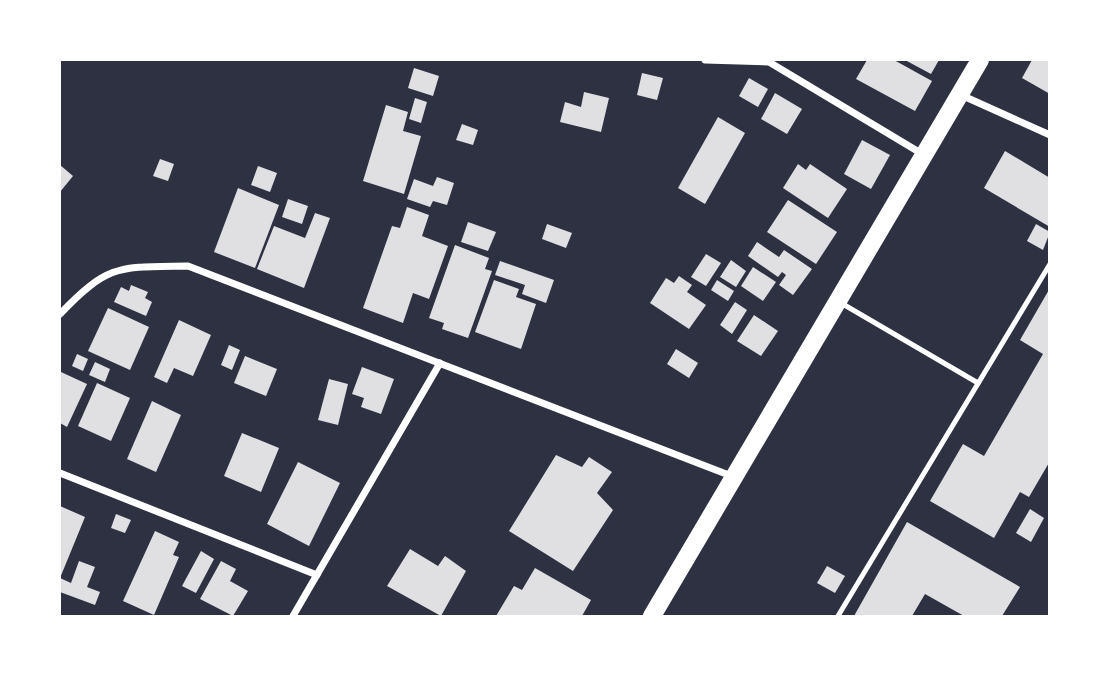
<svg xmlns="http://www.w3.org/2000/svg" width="1109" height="676" viewBox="0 0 1109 676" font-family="'Public Sans',sans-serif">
<rect width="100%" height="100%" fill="#2d3142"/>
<!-- building -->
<g fill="#e0e0e3">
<polygon points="867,60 894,60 932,81 915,111 856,79"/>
<polygon points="905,60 939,60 931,74"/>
<polygon points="1032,60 1050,60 1050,94 1022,78"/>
<polygon points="414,68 439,76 433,96 408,88"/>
<polygon points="642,73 663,78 657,100 637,95"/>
<polygon points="749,78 768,89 758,107 739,96"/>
<polygon points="584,92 609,98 601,132 560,122 565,102 581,107"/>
<polygon points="775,93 802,109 787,134 761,119"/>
<polygon points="415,98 427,102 421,123 409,119"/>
<polygon points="386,105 408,112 403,131 421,136 404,194 363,181"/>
<polygon points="718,117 745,133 705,204 678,188"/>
<polygon points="462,124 478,130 473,145 456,140"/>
<polygon points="862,140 890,155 871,189 844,174"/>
<polygon points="1005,151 1050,178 1050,227 984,188"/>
<polygon points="160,159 174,164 168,181 153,176"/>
<polygon points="798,164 806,170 810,164 847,189 828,218 783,188"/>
<polygon points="60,165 73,176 60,192"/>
<polygon points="258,166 277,173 270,192 251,185"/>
<polygon points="437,177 454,183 447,205 433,201 430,207 407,199 414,179 433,186"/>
<polygon points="238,188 279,205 255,268 214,252"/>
<polygon points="288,199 308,206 302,224 282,217"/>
<polygon points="788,200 837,232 816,264 767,232"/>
<polygon points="407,207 429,215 422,236 448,246 429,299 413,293 403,323 363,308 392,226 400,228"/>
<polygon points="315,213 330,218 304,288 257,269 274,226 305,238"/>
<polygon points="468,222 496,232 488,251 461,242"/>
<polygon points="547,224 572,233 566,248 542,239"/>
<polygon points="1036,224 1050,232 1043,250 1027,241"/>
<polygon points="757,242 779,257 784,250 812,269 793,295 779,285 786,275 782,272 778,277 748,256"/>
<polygon points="455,245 489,258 485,269 492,271 468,338 442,329 444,323 429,318"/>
<polygon points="706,254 721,263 706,286 691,277"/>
<polygon points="731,260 746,271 736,287 720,277"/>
<polygon points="500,261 554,280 546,303 522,294 525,285 495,275"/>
<polygon points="753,267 776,282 763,301 741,286"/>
<polygon points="679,276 692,285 687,292 706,305 689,329 650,303 666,278 674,283"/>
<polygon points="494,280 519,289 516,297 536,304 521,349 475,332"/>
<polygon points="717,280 734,291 728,301 711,290"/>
<polygon points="131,285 148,292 145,298 152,302 146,316 114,302 121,287 129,291"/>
<polygon points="1050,288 1050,461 1029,497 1020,492 994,538 930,501 963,444 984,456 1043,354 1020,340"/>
<polygon points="735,302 747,310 732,334 720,325"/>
<polygon points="108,308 149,327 130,370 88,351"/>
<polygon points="754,315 778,331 761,356 737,341"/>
<polygon points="179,320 211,335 193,376 174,368 167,383 154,377"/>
<polygon points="229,345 240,350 232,370 221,365"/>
<polygon points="676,349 698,363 689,378 667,364"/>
<polygon points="77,354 88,359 83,371 72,366"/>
<polygon points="245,356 277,369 266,396 234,383"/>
<polygon points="95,362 110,369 105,382 89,375"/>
<polygon points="362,367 394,379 381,414 361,407 364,398 352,394"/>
<polygon points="61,372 87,384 67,427 60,423"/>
<polygon points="329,379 348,384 338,425 318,420"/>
<polygon points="97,383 130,398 111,441 78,426"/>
<polygon points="152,401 181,415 156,472 127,459"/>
<polygon points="242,433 279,448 261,492 224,476"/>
<polygon points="556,455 582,467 589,457 612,472 597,493 613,510 573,571 509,531"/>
<polygon points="298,462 340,483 309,546 267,524"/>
<polygon points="60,506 85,517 60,578 71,583 79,561 95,567 87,587 100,592 95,605 60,592"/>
<polygon points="1030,509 1044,518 1031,542 1016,533"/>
<polygon points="116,514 131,520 125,533 111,528"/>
<polygon points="907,522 1020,587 1002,616 964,616 925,594 912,616 854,616"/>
<polygon points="155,531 179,542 173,555 179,557 154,615 123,601"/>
<polygon points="410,549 438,566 445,556 466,571 441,616 387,586"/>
<polygon points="201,551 214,559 196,593 182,586"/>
<polygon points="221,561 236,569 230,581 248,591 233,616 200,599"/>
<polygon points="827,566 845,576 835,593 817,583"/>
<polygon points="535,568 591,600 582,616 496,616 514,586 522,590"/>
</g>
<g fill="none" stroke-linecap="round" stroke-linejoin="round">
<!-- service -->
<g stroke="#fff" stroke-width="5">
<polyline points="841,303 978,383"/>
<polyline points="838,616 1050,264"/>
</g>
<!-- minor -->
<g stroke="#fff" stroke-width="7">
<polyline points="705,60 769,62 924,155"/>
<polyline points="961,95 1050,135"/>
<path d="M60,314c49,-51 59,-47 128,-48l546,211"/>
<polyline points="60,473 317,575"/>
<polyline points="293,616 440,363"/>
</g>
<!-- primary -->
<polyline stroke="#fff" stroke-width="18" points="652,616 980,60"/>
</g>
<!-- border -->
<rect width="1109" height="676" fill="none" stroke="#ffffff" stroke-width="122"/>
</svg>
